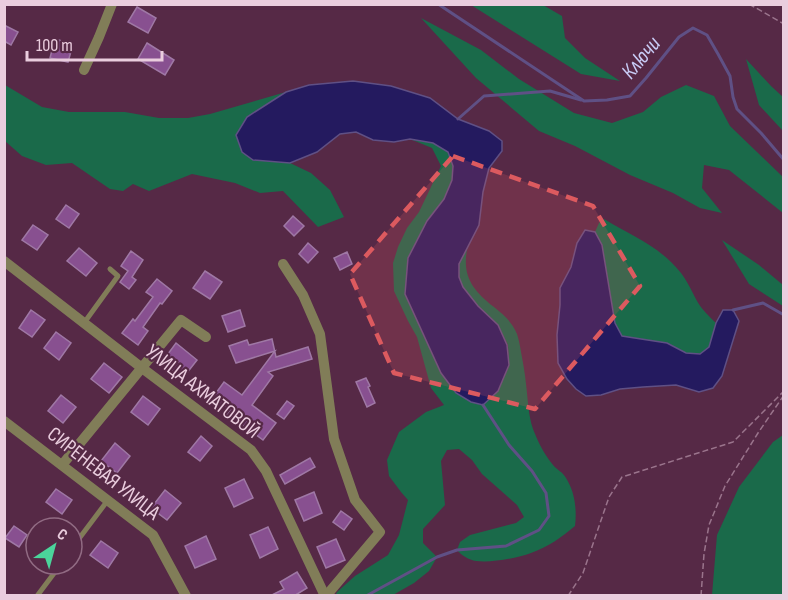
<svg xmlns="http://www.w3.org/2000/svg" width="788" height="600" viewBox="0 0 788 600" font-family="'Sofia Sans Condensed',sans-serif">
<rect width="100%" height="100%" fill="#562946"/>
<!-- green -->
<g fill="#1a6a4a">
<polygon points="471,5 543,5 562,16 565,38 585,58 620,81 581,74"/>
<polygon points="421,18 481,50 519,79 574,113 612,123 643,112 661,97 686,85 714,96 730,126 783,177 783,213 729,170 704,165 702,188 722,213 700,208 673,193 630,175 575,146 539,131 476,78"/>
<polygon points="746,59 771,86 783,97 783,131 759,105"/>
<polygon points="5,85 42,107 69,112 125,112 159,118 188,118 210,114 286,92 247,117 253,160 290,163 311,173 330,190 344,217 318,227 283,191 260,193 235,183 192,174 149,191 133,184 123,191 110,189 72,163 46,165 22,156 5,141"/>
<path d="M410,139l23,4 15,9 5,14 -1,14 -8,19 -17,22 -22,74 36,78 57,18 11,-25 -1,-21 -10,-20 -20,-19 -15,-19 -4,-10v-14l9,-18c-7,29 3,44 26,62 10,8 18,15 23,27 2,6 3,12 4,18 2,11 4,21 5,32 2,15 2,30 7,45 5,13 11,25 20,36 4,5 10,7 13,13 9,14 11,32 9,48 -13,11 -27,21 -44,27 -14,5 -39,10 -55,8 -7,-1 -15,-6 -19,-11l3,-8 10,-7 46,-12 8,-6 -7,-12 -35,-31 -10,-14 -13,-11 -12,1 -6,11 4,44 -22,24v14l14,14 -8,14 -15,12 -21,12 -58,1 2,-4 18,-16 33,-21 11,-20 9,-35 -7,-8 -12,-16 -2,-16 12,-28 27,-20 18,-7 -13,-17 -14,-51 -9,-16 -14,-30 -1,-28 5,-16 9,-19 12,-16 22,-46 -9,-18z"/>
<path d="M604,219c30,18 54,26 77,54 7,9 11,19 16,28 5,9 12,15 19,22l-7,24 -9,7 -14,-1 -19,-10 -45,-7 -7,-13 -13,-78 -7,-13 4,-9z"/>
<polygon points="722,240 759,265 783,285 783,306 749,284"/>
<polygon points="783,435 783,595 712,595 717,535 739,487 773,442"/>
</g>
<!-- water -->
<g fill="#241a5f" stroke="#5f5085" stroke-width="1.5">
<polygon points="353,81 391,86 430,98 458,119 489,131 502,141 502,151 489,168 483,192 479,225 459,264 459,277 463,287 478,306 498,325 507,345 509,365 498,391 483,405 471,402 456,393 441,373 405,294 408,258 427,221 444,199 452,180 453,166 448,152 433,143 410,139 394,142 373,140 356,132 340,134 317,152 290,163 253,160 242,152 236,135 247,117 286,92 309,85"/>
<polygon points="585,230 595,232 602,245 615,323 622,336 667,343 686,353 700,354 709,347 716,323 723,310 733,310 739,321 722,376 713,388 699,392 676,385 643,387 620,389 601,395 586,396 576,389 567,379 558,363 557,335 560,305 560,288 571,267 577,243"/>
</g>
<g fill="none" stroke-linecap="round" stroke-linejoin="round">
<!-- stream -->
<g stroke="#5f5085" stroke-width="3">
<polyline points="438,4 584,101 607,100 630,96 646,78 679,37 693,28 707,35 718,54 730,76 733,97 737,109 761,133 784,160"/>
<polyline points="458,119 484,96 550,91 581,100"/>
<polyline points="733,310 763,303 784,315"/>
<polyline points="366,596 437,557 457,550 506,546 539,530 549,516 546,493 532,471 509,445 483,405"/>
</g>
</g>
<!-- building -->
<g fill="#885090" stroke="#9f78a5" stroke-width="1.5">
<polygon points="137,7 156,18 148,33 128,22"/>
<polygon points="4,25 18,32 11,45 4,41"/>
<polygon points="55,39 73,44 68,62 50,58"/>
<polygon points="147,43 174,60 165,75 138,59"/>
<polygon points="66,205 79,214 69,228 56,219"/>
<polygon points="293,216 304,226 294,236 284,226"/>
<polygon points="33,225 48,235 37,250 22,240"/>
<polygon points="308,243 318,252 308,263 299,254"/>
<polygon points="79,248 97,263 86,276 67,261"/>
<polygon points="131,251 143,260 132,277 136,280 129,289 120,282 128,271 121,266"/>
<polygon points="347,252 352,264 340,270 334,258"/>
<polygon points="205,271 222,282 210,299 193,288"/>
<polygon points="157,279 172,291 162,304 160,303 143,327 148,331 138,345 122,333 133,319 135,321 153,297 146,292"/>
<polygon points="31,310 45,320 32,337 19,328"/>
<polygon points="240,310 245,326 228,332 222,316"/>
<polygon points="56,332 71,343 59,360 44,348"/>
<polygon points="272,339 276,357 308,347 312,359 268,372 273,376 252,405 276,423 263,440 239,422 238,424 226,416 230,410 213,397 224,382 242,395 275,351 236,363 229,346 247,340 249,345"/>
<polygon points="176,343 197,360 183,378 162,362"/>
<polygon points="104,363 122,377 109,393 91,379"/>
<polygon points="366,378 370,386 368,387 375,403 367,407 356,382"/>
<polygon points="61,395 76,407 63,423 48,411"/>
<polygon points="143,396 160,409 148,425 131,412"/>
<polygon points="287,401 294,406 284,419 277,414"/>
<polygon points="201,436 212,446 200,461 188,452"/>
<polygon points="115,443 130,456 117,473 101,461"/>
<polygon points="310,458 315,467 285,484 280,475"/>
<polygon points="244,479 253,498 234,507 225,488"/>
<polygon points="56,489 72,500 62,514 46,502"/>
<polygon points="165,490 181,503 167,520 151,508"/>
<polygon points="314,492 322,513 304,521 295,500"/>
<polygon points="341,511 352,519 344,530 333,522"/>
<polygon points="14,526 27,535 19,547 5,538"/>
<polygon points="268,527 278,549 260,558 250,535"/>
<polygon points="206,536 216,559 195,568 185,546"/>
<polygon points="336,539 345,560 326,568 317,547"/>
<polygon points="101,541 118,553 108,568 90,555"/>
<polygon points="297,572 307,588 294,596 270,596 284,589 280,582"/>
</g>
<g fill="none" stroke-linecap="round" stroke-linejoin="round">
<!-- path -->
<g stroke="#9a748c" stroke-width="1.5" stroke-dasharray="6 3" stroke-linecap="butt">
<polyline points="749,4 784,24"/>
<polyline points="568,596 583,573 609,497 622,477 733,442 784,391"/>
<polyline points="701,596 704,554 709,525 725,486 758,433 784,395"/>
</g>
<!-- service -->
<g stroke="#817d58" stroke-width="5">
<polyline points="84,323 118,276 110,269"/>
<polyline points="72,548 108,500"/>
<polyline points="37,596 61,564"/>
</g>
<!-- minor -->
<g stroke="#817d58" stroke-width="10">
<polyline points="84,70 99,37 112,4"/>
<polyline points="4,261 142,368 251,450 266,471 325,596"/>
<polyline points="283,264 303,295 320,334 334,439 355,500 380,532 326,596"/>
<polyline points="4,421 153,535 186,596"/>
<polyline points="62,465 181,320 206,337"/>
</g>
</g>
<!-- marked area -->
<path fill="#dc5a5f" fill-opacity="0.2" stroke="#dc5a5f" stroke-width="4.5" stroke-dasharray="12 8" stroke-linejoin="round" d="M453,156l140,50 47,80 -105,123 -141,-36 -44,-99z"/>
<g text-anchor="middle" stroke-width="4.5" stroke-linejoin="round" paint-order="stroke">
<!-- street labels -->
<g font-size="21" fill="#eacdde" stroke="#562946">
<text transform="translate(203 391) rotate(38)" y="7">УЛИЦА АХМАТОВОЙ</text>
<text transform="translate(104 473) rotate(38)" y="7">СИРЕНЕВАЯ УЛИЦА</text>
</g>
<!-- water labels -->
<g font-size="22" font-style="italic" fill="#c8cbf5" stroke="#562946">
<text transform="translate(640 57) rotate(-50)" y="8">Ключи</text>
</g>
</g>
<!-- border -->
<rect width="788" height="600" fill="none" stroke="#eacdde" stroke-width="12"/>
<!-- north arrow -->
<g transform="translate(54 546) rotate(36)"><circle r="28" fill="#562946" stroke="#916b83" stroke-width="1.5"/>
<path d="M0-4.5L10 22L0 15L-10 22Z" fill="#4bd49b"/>
<text y="-9" font-size="16" font-weight="bold" text-anchor="middle" fill="#eacdde">С</text>
</g>
<!-- scale -->
<path d="M27 51v9h135v-9" fill="none" stroke="#eacdde" stroke-width="3"/>
<text x="36" y="51" font-size="18" fill="#eacdde" stroke="#562946" stroke-width="4.5" paint-order="stroke">100 m</text>
</svg>
